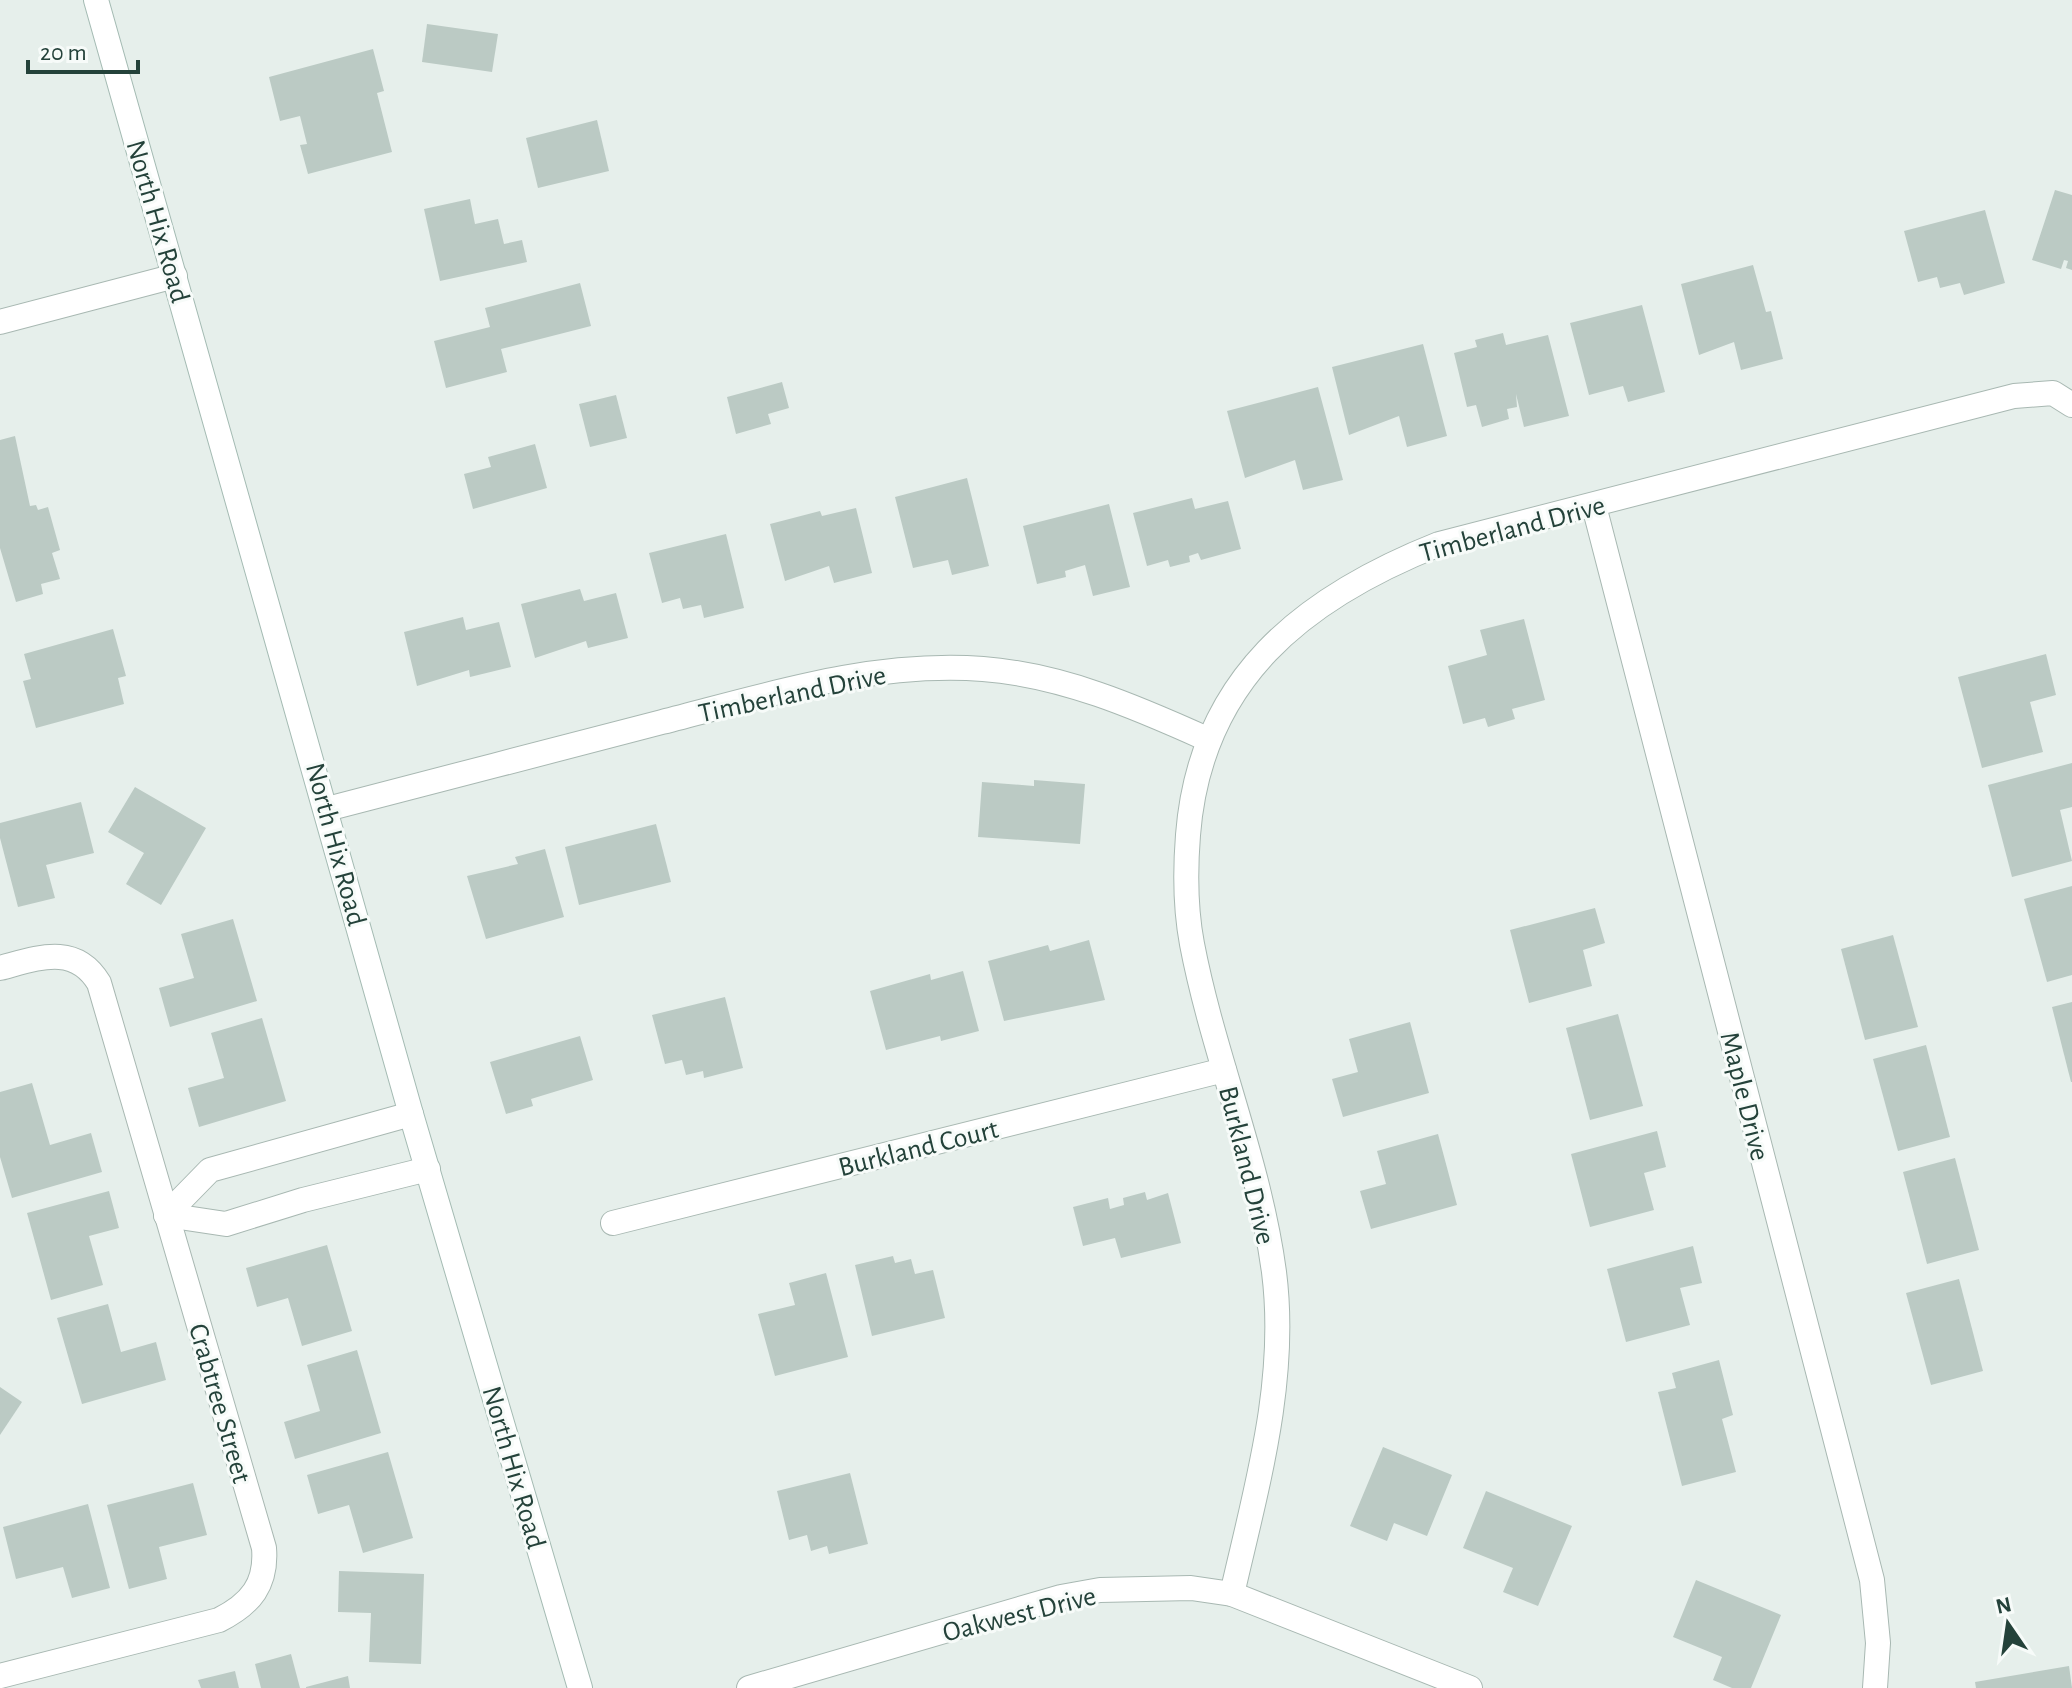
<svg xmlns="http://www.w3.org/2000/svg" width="2072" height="1688" viewBox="0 0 2072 1688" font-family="'Alegreya Sans',sans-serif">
<rect width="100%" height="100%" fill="#e6efeb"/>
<!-- building -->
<g fill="#bbcac4">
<polygon points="427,24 498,34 492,72 422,62"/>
<polygon points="373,49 384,91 377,93 392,152 308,174 300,145 307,144 300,116 280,121 269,77"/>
<polygon points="597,120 609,171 538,188 526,138"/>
<polygon points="2055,190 2072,195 2072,270 2066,268 2068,261 2064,260 2061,269 2032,260"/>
<polygon points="470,199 475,224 498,219 504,244 522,240 527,262 440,281 424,209"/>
<polygon points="1985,210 2005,283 1964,295 1960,283 1940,288 1937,277 1918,282 1904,231"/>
<polygon points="1753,265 1766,312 1771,311 1783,359 1741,370 1734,342 1699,355 1681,284"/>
<polygon points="580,283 591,326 501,349 507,372 446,388 434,341 490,327 485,308"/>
<polygon points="1642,305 1665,392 1628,402 1623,386 1589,395 1570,323"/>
<polygon points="1503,333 1506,345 1548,335 1569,416 1524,427 1516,394 1517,407 1507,409 1509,419 1482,427 1476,405 1467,407 1454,353 1477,347 1475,340"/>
<polygon points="1423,344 1447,436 1407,447 1399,416 1349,435 1332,367"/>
<polygon points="782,382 789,408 768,414 771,424 736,434 727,397"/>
<polygon points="1318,387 1343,480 1303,490 1295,460 1245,478 1227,411"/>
<polygon points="616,395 627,438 590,447 579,404"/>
<polygon points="15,436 30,506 36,505 38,510 48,507 60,550 52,553 60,579 41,584 43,594 16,602 0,548 0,440"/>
<polygon points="535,444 547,488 473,509 464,474 491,467 488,457"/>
<polygon points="967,478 989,566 952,575 948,560 913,568 895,497"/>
<polygon points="1192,498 1195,509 1228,501 1241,549 1201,560 1198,553 1189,556 1190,562 1170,567 1168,560 1147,566 1133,513"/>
<polygon points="1109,504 1130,587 1093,596 1085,565 1065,571 1066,577 1037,584 1023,526"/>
<polygon points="856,508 872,573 834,583 829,566 785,581 770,524 820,511 822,516"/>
<polygon points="726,534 744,608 704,618 701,605 683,609 680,598 662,603 649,553"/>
<polygon points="580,589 584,601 616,593 628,638 588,648 586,641 535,658 521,604"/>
<polygon points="463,617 466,630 499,622 511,667 470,677 469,670 417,686 404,632"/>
<polygon points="1524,619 1545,700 1512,709 1515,719 1488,727 1485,718 1463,724 1448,666 1487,655 1480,630"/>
<polygon points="113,629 126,676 118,678 124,704 36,728 23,681 31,679 24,654"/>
<polygon points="2046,654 2056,695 2030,702 2043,752 1982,768 1958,677"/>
<polygon points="2072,763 2072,807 2060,810 2072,861 2012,877 1988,785"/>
<polygon points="1034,780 1085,784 1080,844 978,837 982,782 1034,786"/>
<polygon points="135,787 206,828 161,905 126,884 144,853 108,832"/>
<polygon points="81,802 94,853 46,865 55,898 18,907 0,838 0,823"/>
<polygon points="656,824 671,882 579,905 565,847"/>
<polygon points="545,849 564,917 486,939 467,876 518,864 515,857"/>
<polygon points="2072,886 2072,975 2047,982 2024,899"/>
<polygon points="1595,908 1605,943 1583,950 1592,986 1529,1003 1510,930"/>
<polygon points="233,919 257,1001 170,1027 159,988 194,978 181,934"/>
<polygon points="1893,935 1918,1027 1865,1040 1841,949"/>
<polygon points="1089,940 1105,1000 1004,1021 988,961 1048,945 1050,951"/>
<polygon points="963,971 979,1031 941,1041 940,1036 886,1050 870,991 930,974 931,980"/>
<polygon points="725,997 743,1068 704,1078 703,1071 686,1075 682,1060 665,1064 652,1015"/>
<polygon points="2072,1002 2072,1082 2071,1082 2052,1007"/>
<polygon points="1618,1014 1643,1106 1590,1120 1566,1028"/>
<polygon points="262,1018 286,1101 199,1127 188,1088 224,1078 211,1033"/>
<polygon points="1410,1022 1429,1093 1343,1117 1332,1079 1358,1072 1349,1039"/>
<polygon points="580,1036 593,1080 531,1099 533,1106 506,1114 490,1062"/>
<polygon points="1926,1045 1950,1137 1898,1151 1873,1059"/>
<polygon points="32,1083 50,1145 91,1133 102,1172 12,1198 0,1157 0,1092"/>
<polygon points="1657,1131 1666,1167 1644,1173 1654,1210 1590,1227 1571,1154"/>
<polygon points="1438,1134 1457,1205 1371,1229 1360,1191 1386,1184 1377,1151"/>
<polygon points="1955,1158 1979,1250 1927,1264 1903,1172"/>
<polygon points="109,1191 119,1228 89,1236 103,1285 51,1300 27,1213"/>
<polygon points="1145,1192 1147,1200 1168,1193 1181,1243 1121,1258 1115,1238 1083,1246 1073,1207 1108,1198 1110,1209 1124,1205 1123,1198"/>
<polygon points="327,1245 352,1331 302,1346 288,1298 257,1307 246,1268"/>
<polygon points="1693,1246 1702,1283 1680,1288 1690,1325 1626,1342 1607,1269"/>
<polygon points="893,1256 895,1263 911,1259 915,1274 933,1270 945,1318 872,1336 855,1265"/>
<polygon points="826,1273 848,1357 775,1376 758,1314 795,1305 789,1283"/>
<polygon points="1959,1279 1983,1371 1931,1385 1906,1293"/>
<polygon points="108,1304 121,1352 156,1342 166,1380 82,1404 57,1318"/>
<polygon points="357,1350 381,1433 295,1459 284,1422 320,1411 307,1365"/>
<polygon points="1719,1360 1733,1415 1722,1419 1736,1472 1682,1486 1658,1392 1676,1388 1672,1373"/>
<polygon points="0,1387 22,1402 0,1435"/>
<polygon points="1383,1447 1452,1475 1427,1536 1394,1523 1387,1541 1350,1526"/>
<polygon points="388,1452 413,1538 363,1553 349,1505 318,1514 307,1475"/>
<polygon points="850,1473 868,1544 829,1554 827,1546 811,1551 807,1535 789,1540 777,1491"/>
<polygon points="193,1483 207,1535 159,1547 167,1579 129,1589 107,1505"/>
<polygon points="1486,1491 1572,1526 1538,1606 1503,1592 1513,1568 1463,1548"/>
<polygon points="88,1504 110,1588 72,1598 63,1567 16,1579 3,1527"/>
<polygon points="339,1571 424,1574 421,1664 369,1662 371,1613 338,1612"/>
<polygon points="1696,1580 1781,1615 1751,1688 1732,1688 1713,1680 1722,1657 1673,1637"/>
<polygon points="291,1654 300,1688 261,1688 255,1664"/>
<polygon points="2069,1666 2072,1688 1976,1688 1975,1682"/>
<polygon points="235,1671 239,1688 201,1688 198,1680"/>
<polygon points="348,1676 350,1688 306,1688 306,1687"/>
</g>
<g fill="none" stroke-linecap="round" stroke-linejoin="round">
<!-- street casing -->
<g stroke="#a8b8b2" stroke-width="26">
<g id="street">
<polyline points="0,322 175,276"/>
<polyline points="1594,506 1872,1580 1878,1643 1875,1688"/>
<path d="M327,809c112,-29 223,-58 335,-87 106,-27 210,-61 321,-53 79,6 153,38 224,70"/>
<path d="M0,968c38,-10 75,-25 99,15l165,565c3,36 -13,56 -45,72l-219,56"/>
<polyline points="166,1215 210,1170 411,1114"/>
<polyline points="166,1215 226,1224 303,1200 428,1169"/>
<polyline points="613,1223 1224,1070"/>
<path d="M1232,1594c24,-105 56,-213 42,-322 -15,-112 -61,-218 -82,-328 -7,-37 -7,-71 -4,-109 12,-156 115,-237 251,-291l575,-148 39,-3 19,12"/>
<polyline points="749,1688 1061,1597 1100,1590 1191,1588 1232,1594 1470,1688"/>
</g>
</g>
<!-- secondary casing -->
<g stroke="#a4bbb3" stroke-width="26">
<polyline id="secondary" points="96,0 411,1114 580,1688"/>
</g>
<!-- street -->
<use href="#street" stroke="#fff" stroke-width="24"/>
<!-- secondary -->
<use href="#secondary" stroke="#fff" stroke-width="24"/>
</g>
<g text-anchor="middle" stroke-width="6" stroke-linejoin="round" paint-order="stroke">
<!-- street labels -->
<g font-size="28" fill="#24423a" stroke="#f7fbf9">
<text transform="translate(159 221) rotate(74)" y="10">North Hix Road</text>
<text transform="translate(1512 528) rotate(-15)" y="10">Timberland Drive</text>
<text transform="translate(792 693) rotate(-12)" y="10">Timberland Drive</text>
<text transform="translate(337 844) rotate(75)" y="10">North Hix Road</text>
<text transform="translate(1746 1096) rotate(76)" y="10">Maple Drive</text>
<text transform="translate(918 1147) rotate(-14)" y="10">Burkland Court</text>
<text transform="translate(1248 1165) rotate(76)" y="10">Burkland Drive</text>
<text transform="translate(221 1403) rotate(74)" y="10">Crabtree Street</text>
<text transform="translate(515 1467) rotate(74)" y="10">North Hix Road</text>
<text transform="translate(1019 1613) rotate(-14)" y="10">Oakwest Drive</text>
</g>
</g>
<!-- north arrow -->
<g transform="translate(2008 1624) rotate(347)" stroke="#f7fbf9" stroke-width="6" paint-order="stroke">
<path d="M0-6L14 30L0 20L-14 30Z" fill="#24423a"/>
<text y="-12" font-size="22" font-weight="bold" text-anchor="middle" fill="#24423a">N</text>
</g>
<!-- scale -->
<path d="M28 60v12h110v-12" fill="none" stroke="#24423a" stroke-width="4"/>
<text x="40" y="60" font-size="24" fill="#24423a" stroke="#f7fbf9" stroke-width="6" paint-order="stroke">20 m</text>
</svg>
